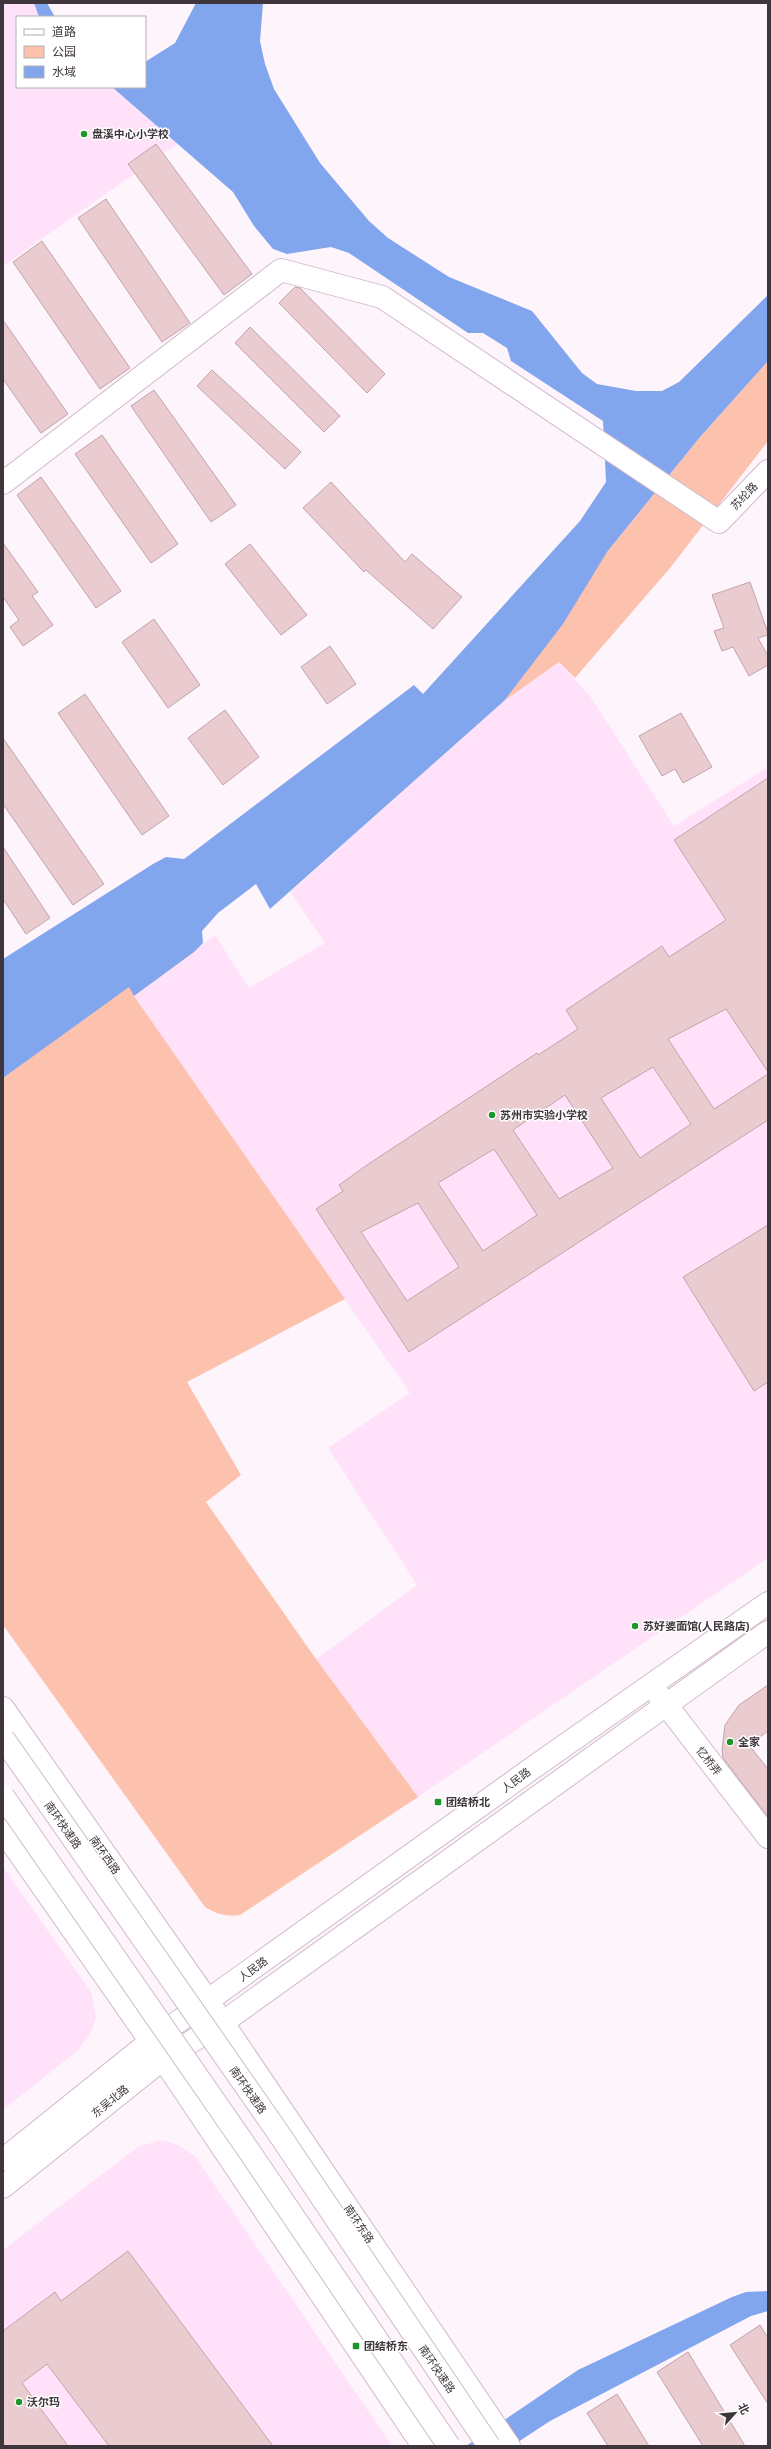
<svg xmlns="http://www.w3.org/2000/svg" width="771" height="2449" viewBox="0 0 771 2449" font-family="'IBM Plex Sans','Noto Sans SC',sans-serif">
<rect width="100%" height="100%" fill="#fef4fc"/>
<!-- built -->
<g fill="#ffe2fa">
<polygon points="3,3 34,3 39,17 17,17 17,87 112,87 177,144 3,266"/>
<polygon points="559,662 590,696 674,826 768,767 768,1558 418,1797 316,1659 417,1585 328,1448 410,1393 134,996 215,935 249,988 325,943 290,892 504,701"/>
<polygon points="3,1867 91,1992 96,2017 91,2033 77,2051 3,2110"/>
<polygon points="163,2140 178,2145 195,2156 392,2446 3,2446 3,2250 139,2146"/>
</g>
<!-- green -->
<g fill="#fcc2ad">
<polygon points="768,361 768,441 670,568 575,678 559,662 504,701 607,552 700,437"/>
<path d="M129,986l5,10 211,303 -158,83 54,93 -35,27 110,157 102,138 -178,118c-14,2 -23,-1 -35,-8l-202,-282v-547z"/>
</g>
<!-- water -->
<g fill="#82a6ee">
<polygon points="34,3 47,3 55,17 39,17"/>
<polygon points="196,3 263,3 260,41 265,64 274,89 320,163 369,221 388,238 449,277 532,311 582,373 597,384 636,391 662,391 679,382 768,295 768,361 700,437 607,552 563,624 504,701 270,909 256,884 218,913 202,931 203,943 194,952 134,996 129,987 3,1078 3,959 153,864 166,857 184,859 414,685 423,694 580,521 606,482 603,421 511,361 507,348 483,333 468,333 349,253 331,247 287,254 273,249 254,226 233,192 112,87 145,87 145,62 175,43"/>
<polygon points="768,2291 768,2311 751,2316 550,2421 512,2446 466,2446 578,2370 732,2297 746,2292"/>
</g>
<!-- building -->
<g fill="#e9cbd0" stroke="#c1a4a9" fill-rule="evenodd">
<polygon points="156,144 252,274 224,295 128,164"/>
<polygon points="106,199 190,323 162,342 78,218"/>
<polygon points="42,241 130,368 100,389 13,262"/>
<polygon points="295,287 300,288 385,374 367,393 279,303"/>
<polygon points="3,320 68,414 41,433 3,379"/>
<polygon points="250,327 340,416 324,432 235,343"/>
<polygon points="212,370 301,452 285,469 197,386"/>
<polygon points="154,390 236,505 211,522 131,406"/>
<polygon points="102,435 178,544 151,563 75,454"/>
<polygon points="41,477 121,591 96,608 17,495"/>
<polygon points="331,482 405,562 412,554 462,597 433,629 366,570 364,572 303,508"/>
<polygon points="3,543 38,592 32,596 53,625 23,646 10,627 19,620 3,597"/>
<polygon points="250,544 307,615 281,635 225,564"/>
<polygon points="750,582 768,633 768,635 758,638 768,656 768,665 749,676 733,647 722,651 714,631 724,628 712,595"/>
<polygon points="154,619 200,685 168,708 122,642"/>
<polygon points="330,646 356,684 327,704 301,667"/>
<polygon points="85,694 169,816 142,835 58,713"/>
<polygon points="225,710 259,757 223,785 188,738"/>
<polygon points="681,713 712,767 683,783 675,769 662,776 639,736"/>
<polygon points="3,738 104,884 73,905 3,804"/>
<path d="M768,778v294l-42,-63 -58,30 46,70 54,-35v46l-359,232 -93,-143 27,-18 -4,-6 28,-20 170,-112 1,2 40,-26 -12,-19 96,-64 7,11 57,-37 -52,-80zM653,1067l38,57 -51,34 -39,-60zM565,1095l48,73 -54,31 -46,-69zM494,1149l43,66 -54,36 -45,-68zM418,1203l41,64 -52,34 -46,-69z"/>
<polygon points="3,847 50,918 26,934 3,899"/>
<polygon points="768,1225 768,1382 754,1391 683,1277"/>
<polygon points="768,1685 768,1731 749,1745 768,1769 768,1817 723,1758 722,1750 725,1725 739,1705"/>
<polygon points="128,2251 273,2446 109,2446 47,2364 22,2383 68,2446 3,2446 3,2331 55,2292 61,2301"/>
<polygon points="760,2325 768,2338 768,2404 730,2345"/>
<polygon points="688,2352 745,2446 703,2446 657,2372"/>
<polygon points="617,2394 649,2446 608,2446 587,2413"/>
</g>
<g fill="none" stroke-linecap="round" stroke-linejoin="round">
<!-- secondary casing -->
<g stroke="#d0bacc" stroke-width="24">
<g id="secondary">
<polyline points="3,483 281,270 382,297 719,522 768,471"/>
<polyline points="651,1685 768,1837"/>
</g>
</g>
<!-- primary casing -->
<g stroke="#d0bacc" stroke-width="24">
<g id="primary">
<polyline points="3,1708 208,2001 509,2446"/>
<polyline points="3,1830 163,2059 423,2446"/>
<polyline points="3,2160 151,2041 534,1767 768,1603"/>
<polyline points="3,2187 163,2059 222,2023 768,1632"/>
</g>
</g>
<!-- secondary -->
<use href="#secondary" stroke="#fff" stroke-width="22"/>
<!-- primary -->
<use href="#primary" stroke="#fff" stroke-width="22"/>
<!-- highway-bridge casing -->
<g stroke="#d0bacc" stroke-width="24" stroke-linecap="butt">
<g id="highway-bridge">
<polyline points="3,1738 277,2131 489,2446"/>
<polyline points="3,1796 249,2151 449,2446"/>
</g>
</g>
<!-- highway-bridge -->
<use href="#highway-bridge" stroke="#fff" stroke-width="22"/>
</g>
<!-- markers -->
<g fill="#1d9729" stroke="#fff" stroke-width="1.5">
<circle cx="84" cy="134" r="4"/>
<circle cx="492" cy="1115" r="4"/>
<circle cx="635" cy="1626" r="4"/>
<circle cx="730" cy="1742" r="4"/>
<rect x="434" y="1798" width="8" height="8" rx="2"/>
<rect x="352" y="2342" width="8" height="8" rx="2"/>
<circle cx="19" cy="2402" r="4"/>
</g>
<g text-anchor="middle" stroke-width="3" stroke-linejoin="round" paint-order="stroke">
<!-- poi labels -->
<g font-size="11" font-weight="bold" fill="#3f363d" stroke="#fff" text-anchor="start">
<text x="92" y="138">盘溪中心小学校</text>
<text x="500" y="1119">苏州市实验小学校</text>
<text x="643" y="1630">苏好婆面馆(人民路店)</text>
<text x="738" y="1746">全家</text>
<text x="446" y="1806">团结桥北</text>
<text x="364" y="2350">团结桥东</text>
<text x="27" y="2406">沃尔玛</text>
</g>
<!-- street labels -->
<g font-size="11" fill="#3f363d" stroke="#fff">
<text transform="translate(744 496) rotate(-46)" y="4">苏纶路</text>
<text transform="translate(709 1761) rotate(52)" y="4">忆桥弄</text>
<text transform="translate(516 1780) rotate(-36)" y="4">人民路</text>
<text transform="translate(63 1825) rotate(55)" y="4">南环快速路</text>
<text transform="translate(105 1855) rotate(55)" y="4">南环西路</text>
<text transform="translate(253 1969) rotate(-36)" y="4">人民路</text>
<text transform="translate(248 2090) rotate(55)" y="4">南环快速路</text>
<text transform="translate(110 2101) rotate(-39)" y="4">东吴北路</text>
<text transform="translate(359 2224) rotate(56)" y="4">南环东路</text>
<text transform="translate(437 2369) rotate(56)" y="4">南环快速路</text>
</g>
</g>
<!-- border -->
<rect width="771" height="2449" fill="none" stroke="#3f363d" stroke-width="8"/>
<!-- legend -->
<rect x="16" y="16" width="130" height="72" fill="#ffffff" stroke="#b2afb1"/>
<rect x="24" y="29" width="20" height="6" fill="#ffffff" stroke="#b2afb1"/>
<text x="52" y="36" font-size="12" fill="#3f363d">道路</text>
<rect x="24" y="46" width="20" height="12" fill="#fcc2ad" stroke="#b2afb1"/>
<text x="52" y="56" font-size="12" fill="#3f363d">公园</text>
<rect x="24" y="66" width="20" height="12" fill="#82a6ee" stroke="#b2afb1"/>
<text x="52" y="76" font-size="12" fill="#3f363d">水域</text>
<!-- north arrow -->
<g transform="translate(735 2413) rotate(63)" stroke="#ffffff" stroke-width="3" paint-order="stroke">
<path d="M0-3L7 15L0 10L-7 15Z" fill="#3f363d"/>
<text y="-6" font-size="11" font-weight="bold" text-anchor="middle" fill="#3f363d">北</text>
</g>
</svg>
